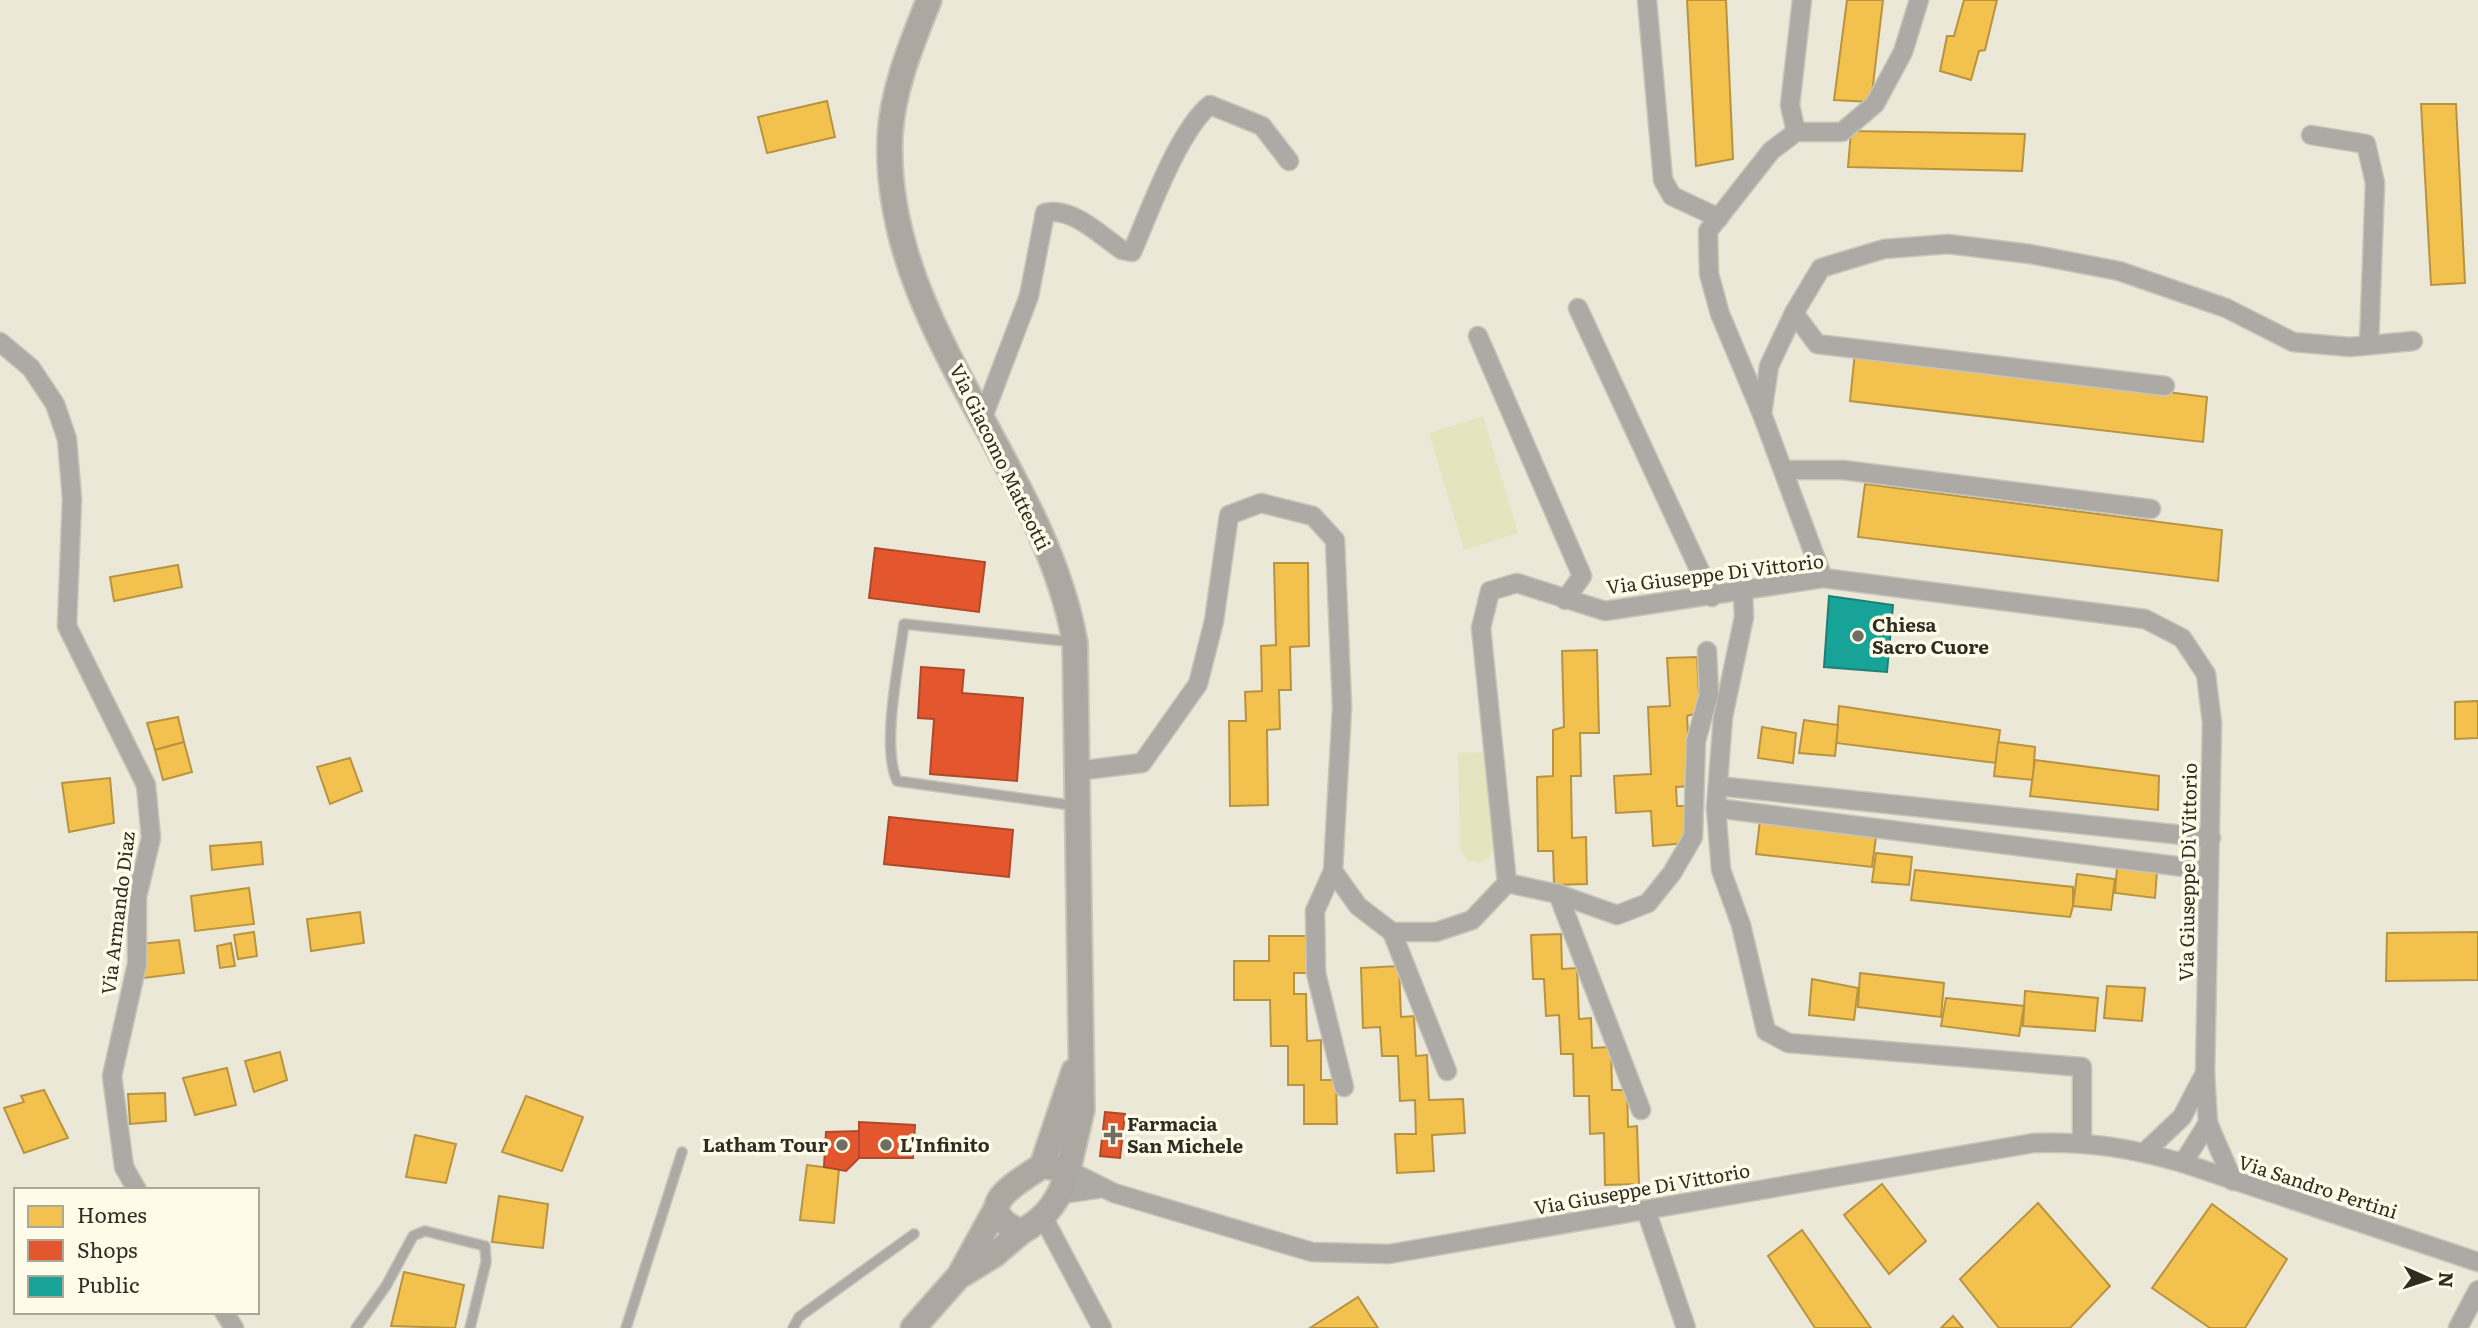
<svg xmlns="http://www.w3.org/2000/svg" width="2478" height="1328" viewBox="0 0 2478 1328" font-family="Literata,serif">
<rect width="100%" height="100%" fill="#ece8d8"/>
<!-- green -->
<g fill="#e4e5bf">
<polygon points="1483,416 1518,533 1464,550 1429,433"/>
<polygon points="1491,752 1494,848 1489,859 1479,863 1468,861 1460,850 1458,753"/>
</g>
<!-- homes -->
<g fill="#f2c14e" stroke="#b89440" stroke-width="2">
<polygon points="1687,0 1726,0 1733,159 1696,166"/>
<polygon points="1847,0 1883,0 1871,102 1834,100"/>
<polygon points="1964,0 1997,0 1985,50 1979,51 1971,80 1940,71 1947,36 1954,36"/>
<polygon points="827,101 835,137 767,153 758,117"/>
<polygon points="2421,104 2456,104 2465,283 2431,285"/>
<polygon points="1851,131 2025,134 2022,171 1848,167"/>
<polygon points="1855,352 2207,397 2203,442 1850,401"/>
<polygon points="1865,484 2222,530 2218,581 1858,537"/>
<polygon points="1274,563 1308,563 1309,646 1290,647 1291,690 1279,690 1280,729 1267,730 1268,805 1230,806 1229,721 1246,721 1245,692 1262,691 1261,646 1276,645"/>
<polygon points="178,565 182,587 114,601 110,577"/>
<polygon points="1597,650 1599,733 1580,733 1581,776 1571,776 1572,838 1586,837 1587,884 1554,885 1553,851 1538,851 1537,777 1553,776 1553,730 1564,727 1562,651"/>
<polygon points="1697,657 1700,712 1687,716 1691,786 1676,787 1677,806 1686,806 1687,843 1653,846 1651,811 1616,813 1614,776 1651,774 1648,707 1670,706 1667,658"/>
<polygon points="2478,701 2478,738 2455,739 2455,702"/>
<polygon points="1839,706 2000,730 1996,763 1836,743"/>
<polygon points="178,717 184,742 155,750 147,723"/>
<polygon points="1804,720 1838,725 1835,756 1799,753"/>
<polygon points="1762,727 1796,733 1793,763 1758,758"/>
<polygon points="184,742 192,772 163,780 155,750"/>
<polygon points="1998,742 2035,747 2033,780 1994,776"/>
<polygon points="350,758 362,791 330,804 317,767"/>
<polygon points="2035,760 2159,776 2158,810 2030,796"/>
<polygon points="110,778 114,823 69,832 62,783"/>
<polygon points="1760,820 1876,837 1872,867 1756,854"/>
<polygon points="261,842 263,864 212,870 210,846"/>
<polygon points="1876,853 1912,857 1909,885 1872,882"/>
<polygon points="2117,867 2157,871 2155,898 2115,893"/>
<polygon points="1915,870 2073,887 2073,906 2070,917 1911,900"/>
<polygon points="2077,874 2115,879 2111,910 2073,906"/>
<polygon points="249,888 254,924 195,931 191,896"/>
<polygon points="360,912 364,943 311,951 307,919"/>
<polygon points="254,932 257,956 238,959 234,935"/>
<polygon points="2478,932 2478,980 2386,981 2387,933"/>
<polygon points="1561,934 1562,969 1577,968 1579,1019 1591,1018 1592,1048 1611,1047 1612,1090 1627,1090 1628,1127 1637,1126 1639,1184 1605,1185 1604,1133 1590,1134 1589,1096 1574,1096 1573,1054 1561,1054 1559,1015 1546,1016 1544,979 1533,979 1531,935"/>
<polygon points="1269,936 1307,936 1308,973 1294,973 1294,994 1306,994 1307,1041 1321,1040 1321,1080 1336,1080 1337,1124 1304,1124 1304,1085 1288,1085 1288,1046 1271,1046 1270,1000 1234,1000 1234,961 1269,961"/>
<polygon points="179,940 184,973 144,978 140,944"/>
<polygon points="231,943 235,966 220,968 217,946"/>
<polygon points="1399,966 1401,1017 1414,1016 1416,1056 1427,1055 1429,1100 1463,1099 1465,1133 1432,1135 1434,1171 1397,1173 1395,1134 1416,1134 1415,1100 1400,1101 1398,1056 1382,1056 1380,1027 1363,1028 1361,968"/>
<polygon points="1860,973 1944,983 1941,1017 1858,1007"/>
<polygon points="1812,979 1858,988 1854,1020 1809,1015"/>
<polygon points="2107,986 2145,988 2142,1021 2104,1018"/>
<polygon points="2025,991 2098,998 2095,1031 2023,1026"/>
<polygon points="1946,998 2024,1006 2019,1036 1941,1026"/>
<polygon points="280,1052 287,1080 254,1092 245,1061"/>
<polygon points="227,1068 236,1105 195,1115 183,1078"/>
<polygon points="44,1090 68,1138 24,1153 4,1108 24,1102 21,1096"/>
<polygon points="165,1093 166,1121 130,1124 128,1094"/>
<polygon points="526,1096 583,1117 562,1171 502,1152"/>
<polygon points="415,1135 456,1144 446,1183 406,1177"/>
<polygon points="807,1165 839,1169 834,1223 800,1220"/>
<polygon points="1882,1184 1926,1241 1889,1274 1844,1215"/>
<polygon points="499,1196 548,1204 543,1248 492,1242"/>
<polygon points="2038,1203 2110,1286 2070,1328 1999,1328 1960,1279"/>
<polygon points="2212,1204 2287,1259 2245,1328 2210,1328 2152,1288"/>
<polygon points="1802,1230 1871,1328 1815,1328 1768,1256"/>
<polygon points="404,1272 464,1285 455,1328 391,1326"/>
<polygon points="1358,1297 1378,1328 1310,1328"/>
<polygon points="1953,1316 1963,1328 1941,1328"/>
</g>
<!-- shops -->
<g fill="#e4572e" stroke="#ae4a2a" stroke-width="2">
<polygon points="875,548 985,562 979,612 869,598"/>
<polygon points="921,667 964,670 962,693 1023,698 1017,781 930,774 934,719 918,718"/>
<polygon points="889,817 1013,830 1009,877 884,864"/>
<polygon points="1105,1112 1125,1114 1120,1158 1100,1156"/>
<polygon points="859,1122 915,1125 913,1158 859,1158"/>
<polygon points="859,1131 859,1158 846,1171 824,1167 826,1132"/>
</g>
<!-- public -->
<polygon fill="#17a398" stroke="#1e7f74" stroke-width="2" points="1829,596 1893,605 1887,672 1824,667"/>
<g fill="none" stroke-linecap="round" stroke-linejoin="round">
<!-- lane casing -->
<g stroke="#c8c5b9" stroke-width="12">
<g id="lane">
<path d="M1074,642l-170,-18c-5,40 -23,121 -7,157l180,25"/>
<polyline points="356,1328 386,1286 413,1236 425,1231 485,1246 486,1262 470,1328"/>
<polyline points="626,1328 682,1152"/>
<polyline points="793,1328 799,1317 914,1234"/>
</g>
</g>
<!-- street casing -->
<g stroke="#c8c5b9" stroke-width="21">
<g id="street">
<polyline points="1647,0 1663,180 1672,196 1719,218"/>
<polyline points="1796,132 1790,105 1802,0"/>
<polyline points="2311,135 2366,144 2375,183 2369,345"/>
<polyline points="1578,308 1712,597"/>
<polyline points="1794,313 1817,344 2165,386"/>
<polyline points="1478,336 1582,576 1565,600"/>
<polyline points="0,342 31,368 55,404 67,439 72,499 67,626 146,785 151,838 137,897 137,964 112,1076 124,1167 137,1190"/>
<polyline points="1762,414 1720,314 1709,274 1708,231 1771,151 1796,132 1842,132 1875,104 1903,52 1919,0"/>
<path d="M983,417l46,-121 16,-83c27,-7 56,23 77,37l10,2c17,-39 46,-121 78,-147l52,21 27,35"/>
<polyline points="1783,470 1843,470 2151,509"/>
<polyline points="1823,578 1762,414 1769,366 1794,313 1821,268 1884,249 1948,244 2030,254 2119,271 2226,308 2293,342 2350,347 2413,341"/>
<polyline points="1743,592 1744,617 1723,717 1716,808 1721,870 1741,925 1766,1031 1788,1043 2082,1067 2082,1141"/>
<polyline points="1077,771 1142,763 1198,684 1214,621 1229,515 1261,503 1313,516 1335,540 1342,707 1333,871 1315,911 1316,973 1344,1087"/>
<polyline points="1718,786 2211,838"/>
<polyline points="1716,808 2208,870"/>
<polyline points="1333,871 1358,906 1392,932 1436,932 1472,920 1507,883 1481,628 1490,591 1517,583 1605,611 1823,578 2145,619 2182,638 2206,674 2212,723 2205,1073 2208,1123 2183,1163"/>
<polyline points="1507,883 1558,894 1617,915 1648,903 1672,873 1693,837 1696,741 1709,694 1707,651"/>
<polyline points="1558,894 1641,1110"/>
<polyline points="1392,932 1447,1071"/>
<polyline points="2208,1123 2233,1181"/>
<polyline points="2145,1152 2182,1117 2205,1073"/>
<path d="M1068,1170l46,23 198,59 77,2 644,-111c56,-2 97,5 150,20l295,99"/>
<polyline points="1062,1194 1102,1188"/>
<polyline points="1646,1210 1686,1328"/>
<polyline points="1043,1217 1102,1328"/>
<polyline points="224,1312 234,1328"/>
<polyline points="2458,1328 2478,1290"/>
</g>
</g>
<!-- secondary casing -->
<g stroke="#c8c5b9" stroke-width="28">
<g id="secondary">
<path d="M929,0c-17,43 -37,90 -39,137 -8,187 154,327 185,506l7,467 -14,60"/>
<path d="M1042,1166l26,4c-7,28 -21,48 -47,62 -53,-24 -6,-48 21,-66z"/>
<polyline points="1042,1166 1074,1071"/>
<polyline points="963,1274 994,1255 1021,1232"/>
<polyline points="913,1328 959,1276 996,1209"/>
</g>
</g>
<!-- lane -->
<use href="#lane" stroke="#adaaa5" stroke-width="9"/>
<!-- street -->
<use href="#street" stroke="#adaaa5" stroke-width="18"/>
<!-- secondary -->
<use href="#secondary" stroke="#aca8a1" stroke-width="24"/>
</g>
<!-- markers -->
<g fill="#716e61" stroke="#fffbe9" stroke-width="2.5">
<circle cx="1858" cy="636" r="7"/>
<path d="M1109.5 1124.5h7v7h7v7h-7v7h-7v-7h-7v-7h7z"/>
<circle cx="842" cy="1145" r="7"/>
<circle cx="886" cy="1145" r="7"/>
</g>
<g text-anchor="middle" stroke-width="7" stroke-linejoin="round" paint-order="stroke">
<!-- street labels -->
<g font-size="19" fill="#2f2c21" stroke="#fffbe9">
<text transform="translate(1000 457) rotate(64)" y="7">Via Giacomo Matteotti</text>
<text transform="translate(1715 574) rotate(-7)" y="7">Via Giuseppe Di Vittorio</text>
<text transform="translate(2188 872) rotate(-89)" y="7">Via Giuseppe Di Vittorio</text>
<text transform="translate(118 913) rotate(-83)" y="7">Via Armando Diaz</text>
<text transform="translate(2318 1187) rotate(18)" y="7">Via Sandro Pertini</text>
<text transform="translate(1642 1189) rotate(-10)" y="7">Via Giuseppe Di Vittorio</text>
</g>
<!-- poi labels -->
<g font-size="19" font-weight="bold" fill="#2f2c21" stroke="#fffbe9" text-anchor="start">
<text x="1872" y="632">Chiesa<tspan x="1872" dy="22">Sacro Cuore</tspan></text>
<text x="1127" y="1131">Farmacia<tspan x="1127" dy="22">San Michele</tspan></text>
<text x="828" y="1152" text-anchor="end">Latham Tour</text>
<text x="900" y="1152">L'Infinito</text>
</g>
</g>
<!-- legend -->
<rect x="14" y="1188" width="245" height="126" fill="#fffbe9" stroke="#aca899" stroke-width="2"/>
<rect x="28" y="1206" width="35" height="21" fill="#f2c14e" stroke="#aca899" stroke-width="2"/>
<text x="77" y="1223" font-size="21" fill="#2f2c21">Homes</text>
<rect x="28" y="1240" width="35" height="21" fill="#e4572e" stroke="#aca899" stroke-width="2"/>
<text x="77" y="1258" font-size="21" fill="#2f2c21">Shops</text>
<rect x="28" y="1276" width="35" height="21" fill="#17a398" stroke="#aca899" stroke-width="2"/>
<text x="77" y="1293" font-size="21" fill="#2f2c21">Public</text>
<!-- north arrow -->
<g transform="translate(2429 1279) rotate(93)" stroke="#fffbe9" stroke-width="5" paint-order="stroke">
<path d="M0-5L12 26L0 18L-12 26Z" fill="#2f2c21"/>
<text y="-10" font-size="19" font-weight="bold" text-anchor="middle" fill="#2f2c21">N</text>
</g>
</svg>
